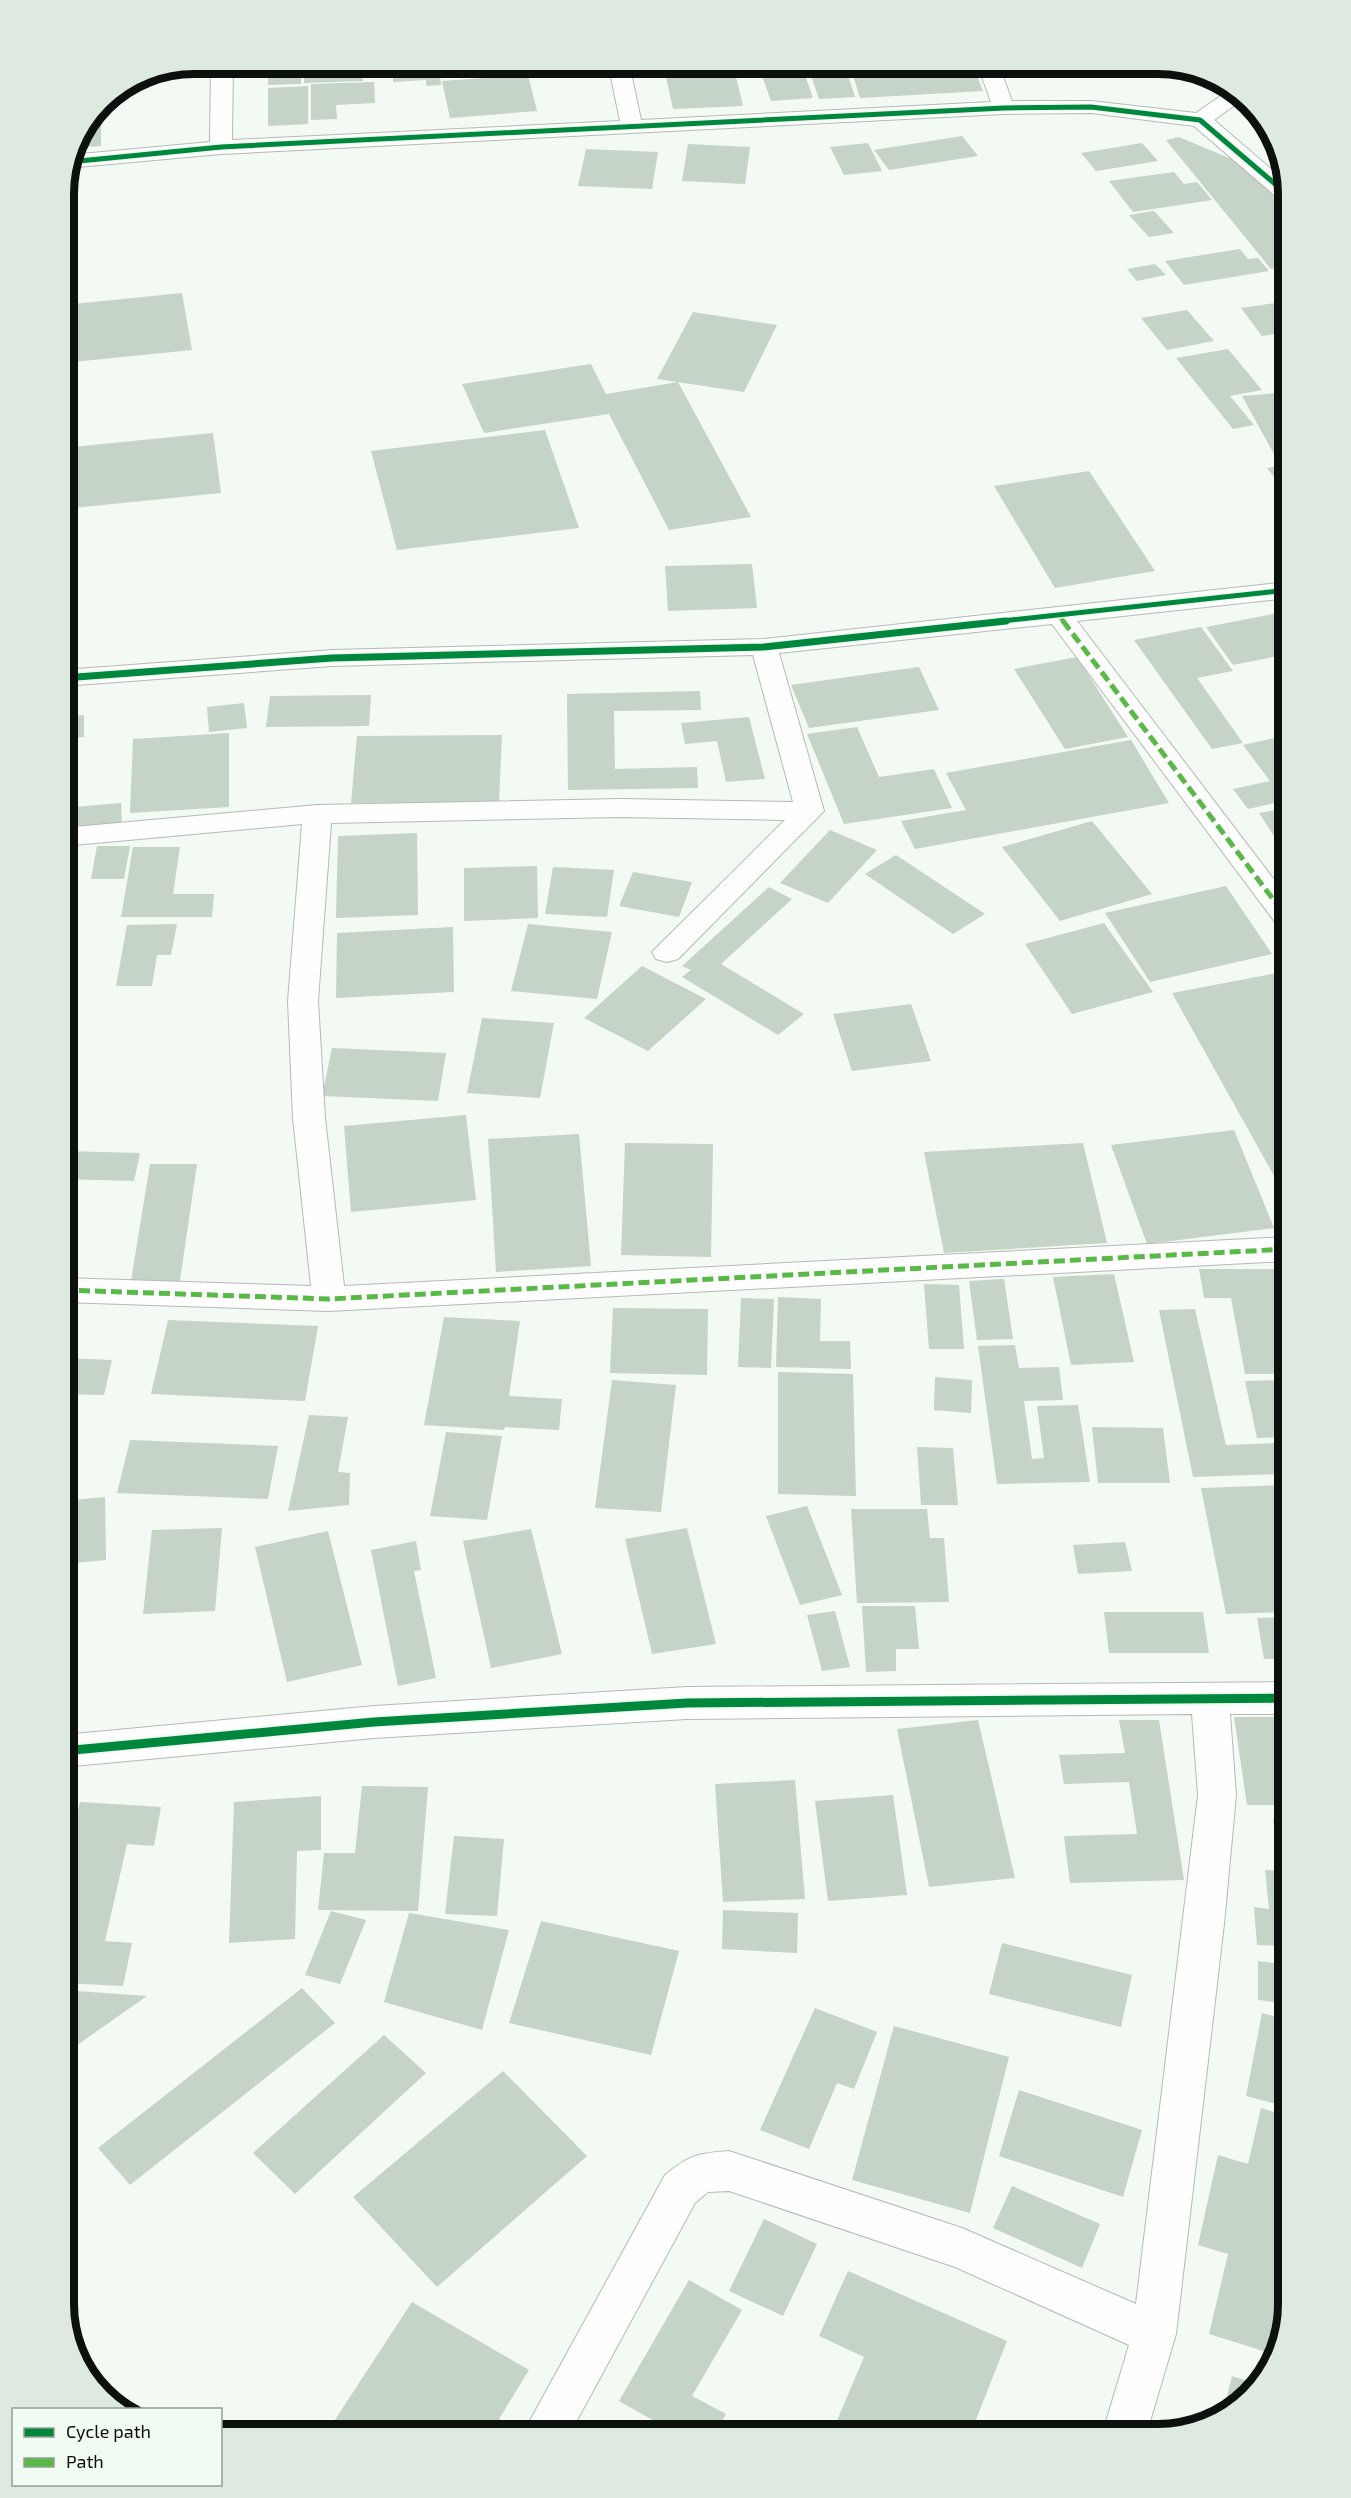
<svg xmlns="http://www.w3.org/2000/svg" width="1351" height="2498" viewBox="0 0 1351 2498" font-family="'Exo 2',sans-serif">
<rect width="100%" height="100%" fill="#f3f9f3"/>
<!-- building -->
<g fill="#c5d4c6">
<polygon points="268,63 301,63 301,84 268,85"/>
<polygon points="304,63 372,63 373,73 362,73 363,81 304,83"/>
<polygon points="443,63 514,63 516,73 446,78"/>
<polygon points="807,63 844,63 855,97 819,99"/>
<polygon points="849,63 972,63 983,91 860,98"/>
<polygon points="1032,63 1095,63 1097,67 1037,72"/>
<polygon points="801,64 813,98 771,101 759,67"/>
<polygon points="733,65 743,106 673,109 664,68"/>
<polygon points="439,67 441,85 426,86 426,80 393,82 393,69"/>
<polygon points="528,75 537,111 450,118 442,81"/>
<polygon points="374,82 375,103 336,105 337,119 311,120 311,84"/>
<polygon points="308,86 308,124 268,126 268,88"/>
<polygon points="101,122 101,146 72,148 87,123"/>
<polygon points="962,136 978,156 889,170 874,150"/>
<polygon points="1179,137 1248,166 1288,212 1288,266 1271,269 1166,140"/>
<polygon points="868,143 882,171 844,175 830,147"/>
<polygon points="1142,143 1158,161 1096,171 1081,153"/>
<polygon points="688,144 750,147 745,184 682,181"/>
<polygon points="586,149 658,152 652,189 578,186"/>
<polygon points="1174,172 1184,184 1197,182 1212,200 1133,212 1109,181"/>
<polygon points="1154,211 1174,233 1149,237 1129,215"/>
<polygon points="1240,249 1248,259 1258,258 1269,271 1184,285 1165,261"/>
<polygon points="1155,264 1166,275 1137,281 1127,269"/>
<polygon points="182,293 192,350 63,363 63,305"/>
<polygon points="1288,301 1288,332 1262,336 1241,308"/>
<polygon points="1187,310 1214,341 1167,350 1141,318"/>
<polygon points="693,312 777,325 744,392 657,379"/>
<polygon points="1228,349 1262,390 1230,396 1254,425 1233,429 1176,358"/>
<polygon points="591,364 606,394 678,382 751,517 669,530 609,414 484,433 462,384"/>
<polygon points="1288,392 1288,454 1275,456 1242,396"/>
<polygon points="545,430 579,528 397,550 371,451"/>
<polygon points="213,433 221,493 63,509 63,448"/>
<polygon points="1288,464 1288,495 1267,468"/>
<polygon points="1089,471 1155,571 1055,588 994,486"/>
<polygon points="752,564 757,608 668,611 665,566"/>
<polygon points="1278,613 1288,627 1288,654 1233,665 1206,627"/>
<polygon points="1201,627 1233,671 1197,678 1243,743 1212,749 1134,640"/>
<polygon points="1077,657 1128,737 1065,749 1014,669"/>
<polygon points="919,667 939,710 809,728 791,685"/>
<polygon points="700,691 701,710 614,711 615,769 697,767 698,788 568,790 567,694"/>
<polygon points="371,695 369,726 266,727 270,696"/>
<polygon points="244,703 247,728 209,732 207,707"/>
<polygon points="84,715 84,737 63,739 63,717"/>
<polygon points="749,717 765,779 726,782 717,741 685,744 681,723"/>
<polygon points="857,727 879,777 934,769 952,808 844,824 807,734"/>
<polygon points="229,733 229,807 130,813 133,739"/>
<polygon points="502,735 499,802 351,803 357,736"/>
<polygon points="1288,735 1288,800 1248,809 1233,789 1270,781 1243,745"/>
<polygon points="1131,740 1169,803 915,849 901,821 966,810 946,773"/>
<polygon points="121,803 122,825 63,830 63,808"/>
<polygon points="1288,808 1288,849 1283,850 1259,813"/>
<polygon points="1092,821 1152,894 1060,921 1002,847"/>
<polygon points="830,830 877,850 828,903 780,883"/>
<polygon points="417,833 418,915 336,918 338,836"/>
<polygon points="97,846 130,846 124,879 91,879"/>
<polygon points="133,847 180,847 173,894 214,894 212,917 121,917"/>
<polygon points="63,849 68,880 63,881"/>
<polygon points="896,855 985,914 953,934 865,874"/>
<polygon points="537,866 538,918 464,921 464,868"/>
<polygon points="553,867 614,870 607,917 545,914"/>
<polygon points="633,872 692,882 679,917 619,906"/>
<polygon points="1226,886 1272,954 1150,982 1105,913"/>
<polygon points="769,887 792,899 721,964 804,1014 778,1035 682,977 691,970 682,966"/>
<polygon points="1104,923 1153,992 1072,1014 1025,944"/>
<polygon points="177,924 171,955 157,955 152,986 116,986 127,925"/>
<polygon points="528,924 612,932 597,999 511,991"/>
<polygon points="453,927 454,992 336,998 337,933"/>
<polygon points="642,966 706,999 648,1051 584,1018"/>
<polygon points="1288,971 1288,1201 1172,993"/>
<polygon points="911,1004 931,1061 852,1071 833,1014"/>
<polygon points="482,1018 554,1023 540,1098 467,1093"/>
<polygon points="332,1048 446,1053 438,1101 322,1096"/>
<polygon points="466,1115 476,1200 351,1212 344,1126"/>
<polygon points="1234,1130 1274,1228 1147,1244 1111,1145"/>
<polygon points="579,1134 591,1266 496,1272 488,1139"/>
<polygon points="625,1143 713,1144 711,1257 621,1255"/>
<polygon points="1083,1143 1107,1243 944,1253 924,1152"/>
<polygon points="63,1151 140,1153 134,1181 63,1179"/>
<polygon points="150,1164 197,1164 179,1287 130,1287"/>
<polygon points="1199,1269 1288,1269 1288,1311 1275,1311 1287,1374 1245,1374 1231,1298 1204,1298"/>
<polygon points="1114,1274 1134,1362 1071,1365 1053,1277"/>
<polygon points="1004,1279 1013,1339 977,1340 969,1281"/>
<polygon points="924,1284 959,1285 964,1349 929,1349"/>
<polygon points="778,1297 821,1299 820,1341 850,1341 851,1369 776,1367"/>
<polygon points="741,1298 774,1299 771,1368 738,1367"/>
<polygon points="613,1308 708,1309 707,1375 610,1373"/>
<polygon points="1195,1309 1226,1445 1276,1443 1283,1474 1193,1477 1159,1310"/>
<polygon points="444,1317 520,1321 509,1396 562,1399 559,1430 505,1427 504,1430 424,1425"/>
<polygon points="168,1320 318,1326 305,1401 151,1394"/>
<polygon points="1015,1345 1019,1368 1059,1367 1063,1400 1024,1401 1032,1459 1044,1458 1037,1406 1078,1405 1090,1482 997,1484 978,1346"/>
<polygon points="63,1358 112,1360 104,1395 63,1394"/>
<polygon points="778,1372 853,1374 856,1496 778,1494"/>
<polygon points="935,1377 972,1380 971,1413 934,1410"/>
<polygon points="612,1380 676,1385 661,1512 595,1508"/>
<polygon points="1288,1380 1288,1437 1257,1438 1245,1381"/>
<polygon points="309,1415 348,1417 338,1472 350,1473 349,1505 288,1511"/>
<polygon points="1092,1427 1163,1428 1170,1483 1098,1483"/>
<polygon points="446,1432 502,1436 487,1520 430,1516"/>
<polygon points="130,1440 278,1446 268,1499 117,1493"/>
<polygon points="917,1447 953,1448 958,1505 921,1505"/>
<polygon points="1288,1485 1288,1612 1226,1614 1201,1488"/>
<polygon points="105,1497 106,1560 63,1564 63,1501"/>
<polygon points="807,1506 842,1595 800,1605 766,1516"/>
<polygon points="851,1509 927,1509 930,1538 944,1538 949,1602 857,1603"/>
<polygon points="222,1528 215,1611 143,1614 152,1530"/>
<polygon points="687,1528 716,1644 652,1654 625,1539"/>
<polygon points="531,1529 562,1654 491,1668 463,1541"/>
<polygon points="328,1531 362,1665 287,1682 255,1547"/>
<polygon points="416,1541 421,1570 414,1571 436,1678 398,1686 371,1550"/>
<polygon points="1125,1542 1132,1571 1078,1574 1073,1545"/>
<polygon points="862,1606 915,1606 919,1649 896,1649 896,1671 866,1672"/>
<polygon points="835,1611 850,1667 822,1671 807,1615"/>
<polygon points="1104,1612 1203,1612 1209,1653 1109,1653"/>
<polygon points="1288,1617 1288,1659 1264,1659 1257,1618"/>
<polygon points="1234,1717 1279,1717 1288,1772 1288,1805 1247,1805"/>
<polygon points="978,1720 1015,1878 929,1887 897,1729"/>
<polygon points="1119,1720 1159,1720 1184,1880 1070,1883 1064,1836 1137,1834 1129,1782 1064,1784 1059,1755 1125,1753"/>
<polygon points="795,1780 805,1899 723,1902 715,1784"/>
<polygon points="362,1786 428,1787 418,1911 318,1910 324,1853 355,1853"/>
<polygon points="893,1795 907,1895 828,1901 815,1801"/>
<polygon points="321,1796 321,1850 297,1851 295,1939 229,1943 234,1802"/>
<polygon points="80,1802 161,1807 154,1846 127,1844 105,1941 132,1943 123,1986 63,1983 63,1874"/>
<polygon points="1273,1819 1288,1820 1288,1858 1278,1858"/>
<polygon points="454,1836 504,1839 497,1916 445,1914"/>
<polygon points="1265,1870 1288,1871 1288,1946 1257,1945 1254,1907 1269,1909"/>
<polygon points="723,1910 798,1913 797,1953 722,1949"/>
<polygon points="331,1911 366,1920 340,1984 305,1975"/>
<polygon points="409,1913 509,1930 482,2030 384,2002"/>
<polygon points="541,1921 679,1951 651,2055 509,2023"/>
<polygon points="1002,1943 1132,1975 1121,2027 989,1994"/>
<polygon points="1258,1961 1288,1965 1288,2004 1258,2000"/>
<polygon points="302,1988 335,2023 130,2185 98,2148"/>
<polygon points="63,1990 147,1996 63,2055"/>
<polygon points="815,2008 877,2032 854,2089 837,2083 809,2149 760,2130"/>
<polygon points="1262,2013 1288,2020 1288,2107 1246,2096"/>
<polygon points="894,2026 1009,2057 970,2213 852,2180"/>
<polygon points="384,2035 426,2073 295,2194 253,2153"/>
<polygon points="503,2071 587,2156 437,2287 353,2197"/>
<polygon points="1019,2090 1142,2130 1123,2197 999,2156"/>
<polygon points="1261,2108 1288,2116 1288,2304 1273,2354 1209,2334 1228,2254 1198,2245 1218,2155 1248,2164"/>
<polygon points="1012,2186 1100,2224 1082,2268 993,2228"/>
<polygon points="764,2219 817,2244 783,2316 729,2291"/>
<polygon points="848,2271 1007,2341 970,2435 863,2435 836,2423 864,2357 819,2336"/>
<polygon points="689,2280 742,2310 692,2396 726,2414 714,2435 679,2435 619,2401"/>
<polygon points="412,2302 529,2370 499,2419 514,2427 510,2435 325,2435"/>
<polygon points="1232,2376 1257,2384 1223,2412"/>
<polygon points="614,2427 632,2435 611,2435"/>
</g>
<g fill="none" stroke-linecap="round" stroke-linejoin="round">
<!-- minor casing -->
<g stroke="#b5bab5" stroke-width="2">
<g id="minor">
<polygon points="211,63 233,63 232,140 620,121 608,63 629,63 641,120 991,102 977,63 998,63 1012,101 1091,101 1196,113 1232,88 1242,100 1214,120 1285,181 1288,202 1280,200 1194,126 1091,113 1004,114 221,154 67,168 70,155 210,142"/>
<polygon points="1288,582 1288,598 1077,621 1288,898 1288,929 1278,926 1052,624 779,653 824,811 678,959 667,962 656,959 652,952 785,820 620,817 331,823 318,1001 325,1118 344,1286 1288,1237 1288,1261 329,1311 63,1302 63,1278 311,1286 293,1118 288,1001 302,824 63,846 63,828 317,805 620,799 793,802 753,655 332,666 63,686 63,670 332,650 764,639"/>
<path d="M1288,1682v32h-58l6,81 -12,129 -48,410 -30,101h-44l27,-90 -174,-78 -226,-76 -21,1 -13,11 -126,232h-47l143,-260c24,-20 34,-22 64,-24l233,77 174,76 62,-509 -6,-81 -505,5 -313,19 -311,29v-32l311,-29 313,-19z"/>
</g>
</g>
<!-- minor -->
<use href="#minor" fill="#fdfefd" fill-rule="evenodd"/>
<!-- quiet-far1 -->
<polyline stroke="#58b947" stroke-width="4.5" stroke-dasharray="8 4.5" stroke-linecap="butt" points="1059,615 1064,622"/>
<!-- quiet -->
<g stroke="#58b947" stroke-width="5" stroke-dasharray="11 5" stroke-linecap="butt">
<polyline points="1063,621 1288,919"/>
<polyline points="63,1290 329,1299 1288,1249"/>
</g>
<!-- cycleway-far2 casing -->
<g stroke="#f0fcf1" stroke-width="8">
<g id="cycleway-far2">
<polyline points="69,162 221,147 1004,108 1091,107 1200,120 1288,195"/>
<polyline points="992,622 1288,590"/>
</g>
</g>
<!-- cycleway-far1 casing -->
<g stroke="#f0fcf1" stroke-width="10">
<polyline id="cycleway-far1" points="63,678 332,658 764,647 1006,621"/>
</g>
<!-- cycleway casing -->
<g stroke="#f0fcf1" stroke-width="13">
<polyline id="cycleway" points="63,1751 374,1722 687,1703 1288,1698"/>
</g>
<!-- cycleway-far2 -->
<use href="#cycleway-far2" stroke="#00873e" stroke-width="5"/>
<!-- cycleway-far1 -->
<use href="#cycleway-far1" stroke="#00873e" stroke-width="7"/>
<!-- cycleway -->
<use href="#cycleway" stroke="#00873e" stroke-width="9"/>
</g>
<!-- crop -->
<path d="M0 0H1351V2498H0ZM194 74H1158A120 120 0 0 1 1278 194V2304A120 120 0 0 1 1158 2424H194A120 120 0 0 1 74 2304V194A120 120 0 0 1 194 74Z" fill="#dee9df" fill-rule="evenodd"/>
<path fill="none" stroke="#0d110e" stroke-width="8" d="M194 74H1158A120 120 0 0 1 1278 194V2304A120 120 0 0 1 1158 2424H194A120 120 0 0 1 74 2304V194A120 120 0 0 1 194 74Z"/>
<!-- legend -->
<rect x="12" y="2408" width="210" height="78" fill="#f0fcf1" stroke="#959e96" stroke-width="1.5"/>
<rect x="24" y="2428" width="30" height="9" fill="#00873e" stroke="#959e96" stroke-width="1.5"/>
<text x="66" y="2438" font-size="18" fill="#0d110e">Cycle path</text>
<rect x="24" y="2458" width="30" height="9" fill="#58b947" stroke="#959e96" stroke-width="1.5"/>
<text x="66" y="2468" font-size="18" fill="#0d110e">Path</text>
</svg>
